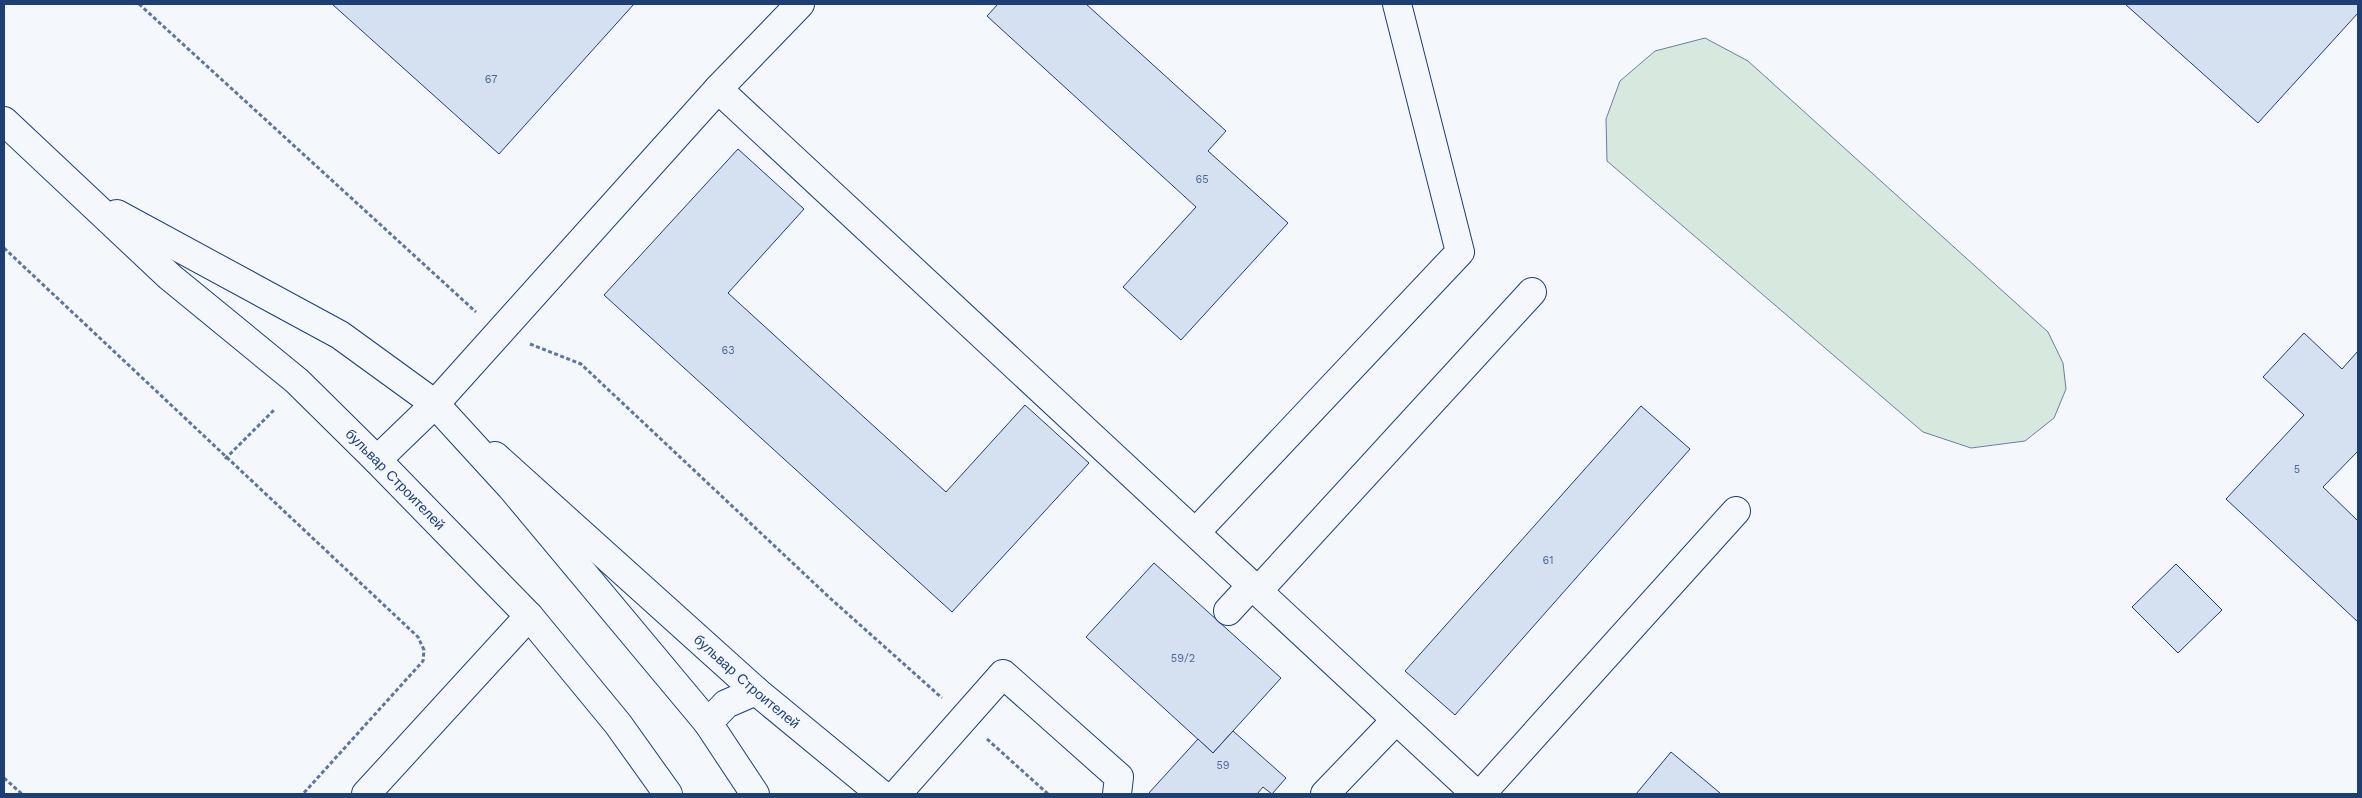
<svg xmlns="http://www.w3.org/2000/svg" width="2362" height="798" viewBox="0 0 2362 798" font-family="'Work Sans',sans-serif">
<rect width="100%" height="100%" fill="#f4f7fb"/>
<!-- green -->
<polygon fill="#d7e8df" stroke="#687fa3" points="1705,38 1748,61 2048,332 2063,363 2066,389 2054,418 2025,441 1971,448 1923,432 1607,161 1606,119 1620,81 1655,51"/>
<!-- building -->
<g fill="#d5e0f0" stroke="#1d3f73">
<polygon points="332,4 634,4 499,154"/>
<polygon points="998,4 1086,4 1226,131 1208,151 1288,223 1181,340 1123,287 1196,207 987,16"/>
<polygon points="2125,4 2358,4 2358,13 2258,123"/>
<polygon points="738,149 804,209 728,293 946,492 1025,405 1089,463 952,612 604,295"/>
<polygon points="2304,333 2342,369 2358,351 2358,451 2323,487 2358,521 2358,622 2226,499 2304,415 2263,377"/>
<polygon points="1641,406 1690,449 1455,715 1405,671"/>
<polygon points="1154,563 1281,678 1213,753 1086,637"/>
<polygon points="2176,564 2222,610 2178,653 2132,607"/>
<polygon points="1233,731 1286,778 1272,794 1263,787 1257,794 1148,794 1198,739 1213,753"/>
<polygon points="1671,752 1720,793 1719,794 1636,794"/>
</g>
<g fill="none" stroke-linecap="round" stroke-linejoin="round">
<!-- minor casing -->
<g stroke="#1d3f73" stroke-width="30">
<g id="minor">
<path d="M718,89c254,234 505,471 758,705"/>
<path id="s1" d="M495,456l261,235 125,103"/>
<polyline points="377,460 435,404 718,89 800,4"/>
<polyline points="1196,532 1460,252 1397,4"/>
<polyline points="1257,592 1532,292"/>
<polyline points="1228,611 1251,586"/>
<polyline points="708,723 726,704 756,691"/>
<polyline points="366,794 529,616"/>
<polyline points="897,794 1003,674 1119,777 1117,794"/>
<polyline points="1325,794 1396,720"/>
<polyline points="1481,794 1736,511"/>
</g>
</g>
<!-- major casing -->
<g stroke="#1d3f73" stroke-width="30">
<g id="major">
<path id="s2" d="M4,121l166,156 127,104 80,79 152,156 89,108 50,70"/>
<polyline points="117,214 340,335 435,404 511,487 708,723 755,794"/>
</g>
</g>
<!-- path -->
<g stroke="#5e769c" stroke-width="3" stroke-dasharray="4 2.5" stroke-linecap="butt">
<polyline points="139,4 476,312"/>
<polyline points="4,248 418,637 424,650 423,661 303,794"/>
<polyline points="530,344 581,364 831,599 942,698"/>
<polyline points="225,459 274,410"/>
<polyline points="987,739 1048,794"/>
<polyline points="4,778 22,794"/>
</g>
<!-- minor -->
<use href="#minor" stroke="#f4f7fb" stroke-width="28"/>
<!-- major -->
<use href="#major" stroke="#f4f7fb" stroke-width="28"/>
</g>
<g text-anchor="middle" stroke-width="4" stroke-linejoin="round" paint-order="stroke">
<!-- number labels -->
<g font-size="11" fill="#4b6792">
<text x="491" y="83">67</text>
<text x="1202" y="183">65</text>
<text x="728" y="354">63</text>
<text x="2297" y="473">5</text>
<text x="1548" y="564">61</text>
<text x="1183" y="662">59/2</text>
<text x="1223" y="769">59</text>
</g>
<!-- street labels -->
<g font-size="14" fill="#1d3f73" stroke="#f4f7fb">
<text dy="5" stroke="none"><textPath href="#s2" startOffset="531">бульвар Строителей</textPath></text>
<text dy="5" stroke="none"><textPath href="#s1" startOffset="338">бульвар Строителей</textPath></text>
</g>
</g>
<!-- border -->
<rect width="2362" height="798" fill="none" stroke="#1d3f73" stroke-width="10"/>
</svg>
